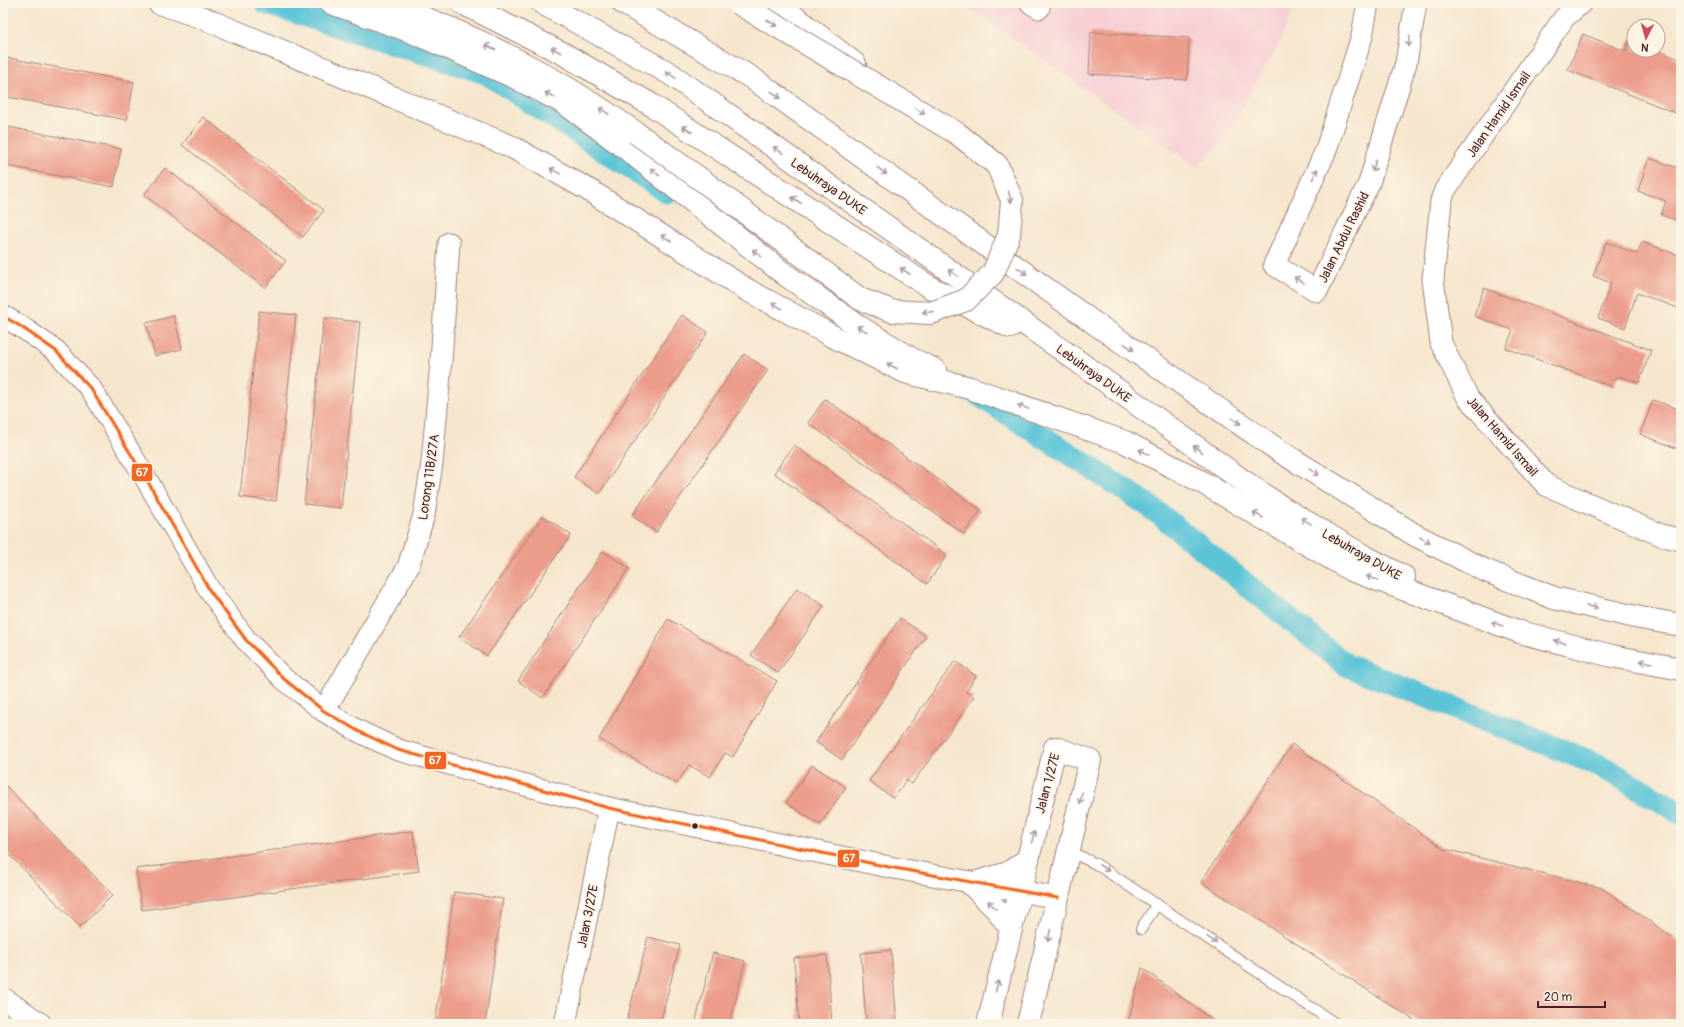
<svg xmlns="http://www.w3.org/2000/svg" width="1684" height="1027" viewBox="0 0 1684 1027" font-family="Pangolin,sans-serif">
<rect width="100%" height="100%" fill="#fcf5e5"/>
<filter id="ink" filterUnits="userSpaceOnUse"><feTurbulence type="fractalNoise" baseFrequency=".025" numOctaves="2"/><feDisplacementMap in="SourceGraphic" scale="8" xChannelSelector="R" yChannelSelector="G"/><feConvolveMatrix kernelMatrix="1 2 1 2 8 2 1 2 1" color-interpolation-filters="sRGB"/></filter>
<filter id="wash" filterUnits="userSpaceOnUse"><feTurbulence type="fractalNoise" baseFrequency=".012" numOctaves="4" result="noise"/><feDisplacementMap in="SourceGraphic" scale="16" xChannelSelector="R" yChannelSelector="G"/><feGaussianBlur stdDeviation="0.9" result="paint"/><feColorMatrix in="noise" values="0 0 0 0 0 0 0 0 0 0 0 0 0 0 0 0 0 1.4 0 .05"/><feComposite in="paint" operator="in"/></filter>
<g filter="url(#wash)">
<rect width="100%" height="100%" fill="#f6e6cd"/>
<!-- built -->
<polygon fill="#f7cfd5" points="962,3 1296,3 1280,42 1222,143 1197,167"/>
<g fill="none" stroke-linecap="round" stroke-linejoin="round">
<!-- canal -->
<g stroke="#5bc4d7" stroke-width="23">
<polyline points="265,3 486,73 667,192"/>
<polyline points="979,395 1148,505 1346,665 1599,765 1681,813"/>
</g>
</g>
<g id="blocks">
<!-- building -->
<g fill="#ec9c8a">
<polygon points="1091,32 1189,38 1187,80 1089,74"/>
<polygon points="1583,34 1625,51 1630,39 1634,41 1634,50 1657,50 1681,60 1681,115 1568,70"/>
<polygon points="3,57 134,82 127,120 3,96"/>
<polygon points="203,117 324,210 303,237 182,145"/>
<polygon points="3,126 121,149 114,187 3,165"/>
<polygon points="1649,158 1681,169 1681,222 1661,215 1666,201 1638,191"/>
<polygon points="165,168 286,261 265,288 144,195"/>
<polygon points="1606,242 1637,254 1642,242 1681,256 1681,309 1637,293 1625,328 1598,318 1611,283 1593,276"/>
<polygon points="1484,288 1651,350 1639,383 1617,376 1613,387 1506,348 1513,330 1474,316"/>
<polygon points="259,311 296,315 276,501 240,497"/>
<polygon points="682,315 708,332 599,494 574,477"/>
<polygon points="174,316 182,349 155,356 146,323"/>
<polygon points="324,318 360,322 341,508 304,504"/>
<polygon points="744,354 768,370 656,532 632,516"/>
<polygon points="825,399 981,510 964,534 808,423"/>
<polygon points="1653,400 1681,410 1681,450 1640,434"/>
<polygon points="794,445 947,555 927,584 774,473"/>
<polygon points="543,516 571,535 487,656 459,637"/>
<polygon points="603,551 629,568 543,698 518,681"/>
<polygon points="797,588 824,606 778,673 751,655"/>
<polygon points="900,618 926,636 842,760 816,742"/>
<polygon points="668,619 777,681 733,757 725,753 710,777 689,765 677,784 599,739"/>
<polygon points="955,661 976,676 966,692 974,697 912,784 906,780 893,798 869,781"/>
<polygon points="1292,744 1444,849 1602,888 1681,943 1681,1024 1420,1024 1201,882"/>
<polygon points="812,765 846,787 820,825 786,803"/>
<polygon points="3,783 113,895 80,927 3,848"/>
<polygon points="413,831 419,871 142,910 136,869"/>
<polygon points="454,892 503,899 485,1024 435,1024"/>
<polygon points="648,937 680,945 660,1024 626,1024"/>
<polygon points="891,950 897,1024 866,1024 861,953"/>
<polygon points="713,953 745,961 730,1024 695,1024"/>
<polygon points="827,955 832,1024 799,1024 794,958"/>
<polygon points="1142,968 1218,1024 1128,1024"/>
</g>
</g>
</g>
<g filter="url(#ink)">
<use href="#blocks" fill-opacity="0" stroke="#a0827c" stroke-width="1"/>
<g fill="none" stroke-linecap="round" stroke-linejoin="round">
<!-- service casing -->
<g stroke="#a0827c" stroke-width="12">
<g id="service">
<polyline points="1069,851 1096,864 1336,1024"/>
<polyline points="1141,929 1157,904"/>
</g>
</g>
<!-- minor casing -->
<g stroke="#a0827c" stroke-width="23">
<g id="minor">
<polyline points="1031,3 1039,8"/>
<polyline points="1368,3 1362,36 1326,150 1274,265 1317,291 1369,183 1406,63 1416,3"/>
<polyline points="1581,3 1564,18 1445,190 1441,201 1433,279 1441,343 1468,398 1546,485 1661,535 1681,540"/>
<polyline points="3,316 20,326 56,351 91,389 148,482 210,591 246,640 284,679 324,711 358,731 398,750 609,808 889,867 1058,898"/>
<polyline points="324,711 408,567 424,515 432,463 441,362 449,243"/>
<polyline points="3,998 41,1024"/>
<polyline points="565,1024 609,808"/>
</g>
</g>
<!-- tertiary casing -->
<g stroke="#a0827c" stroke-width="24">
<g id="tertiary">
<polyline points="971,884 1008,873 1027,860"/>
<polyline points="971,884 998,911 1011,929"/>
<polyline points="988,1024 1055,748 1090,760 1028,1024"/>
</g>
</g>
<!-- motorway casing -->
<g stroke="#a0827c" stroke-width="24">
<g id="motorway">
<polyline points="159,3 203,18 512,147 587,189 749,291 834,337 905,372 970,388 1125,442 1200,481 1351,570 1474,615"/>
<polyline points="331,3 412,32 514,77 564,103 624,147 783,273 858,326 912,359 935,370"/>
<path d="M384,3c90,31 175,75 252,130"/>
<polyline points="462,3 562,53 650,104 931,288 1010,327"/>
<polyline points="542,3 669,73 1076,360 1239,478 1283,508 1362,555 1404,577"/>
<polyline points="623,3 752,78 1097,325 1281,452 1415,535 1484,570 1554,598 1640,618 1681,625"/>
<polyline points="777,3 855,64"/>
<polyline points="1462,609 1474,615 1520,632 1612,656 1681,669"/>
</g>
</g>
<!-- service -->
<use href="#service" stroke="#fff" stroke-width="10"/>
<!-- minor -->
<use href="#minor" stroke="#fff" stroke-width="21"/>
<!-- tertiary -->
<use href="#tertiary" stroke="#fff" stroke-width="22"/>
<!-- motorway -->
<use href="#motorway" stroke="#fff" stroke-width="22"/>
<!-- motorway-bridge casing -->
<g stroke="#a0827c" stroke-width="24" stroke-linecap="butt">
<polyline id="motorway-bridge" points="636,133 703,181 860,299 892,311 931,313 966,300 993,273 1009,235 1012,200 997,165 958,134 738,3"/>
</g>
<!-- motorway-bridge -->
<use href="#motorway-bridge" stroke="#fff" stroke-width="22"/>
<!-- bus-1 casing -->
<g stroke="#fcf5e5" stroke-width="6">
<polyline id="bus-1" points="3,316 20,326 56,351 91,389 148,482 210,591 246,640 284,679 324,711 358,731 398,750 609,808 889,867 1058,898"/>
</g>
<!-- bus-1 -->
<use href="#bus-1" stroke="#f26522" stroke-width="3"/>
</g>
<!-- one-way arrows -->
<defs><path id="oneway-shaft" d="M-6 0H5M1.5-3L5.5 0L1.5 3" fill="none" stroke-width="1.6" stroke-linecap="round" stroke-linejoin="round"/></defs>
<g stroke="#ae9aa0">
<use href="#oneway-shaft" transform="translate(772 23) rotate(31)"/>
<use href="#oneway-shaft" transform="translate(1409 41) rotate(100)"/>
<use href="#oneway-shaft" transform="translate(490 47) rotate(-154)"/>
<use href="#oneway-shaft" transform="translate(556 50) rotate(-153)"/>
<use href="#oneway-shaft" transform="translate(671 75) rotate(-146)"/>
<use href="#oneway-shaft" transform="translate(550 95) rotate(-152)"/>
<use href="#oneway-shaft" transform="translate(776 95) rotate(36)"/>
<use href="#oneway-shaft" transform="translate(604 111) rotate(-146)"/>
<use href="#oneway-shaft" transform="translate(920 111) rotate(31)"/>
<use href="#oneway-shaft" transform="translate(687 129) rotate(-147)"/>
<use href="#oneway-shaft" transform="translate(778 150) rotate(-145)"/>
<use href="#oneway-shaft" transform="translate(1374 166) rotate(107)"/>
<use href="#oneway-shaft" transform="translate(555 171) rotate(-151)"/>
<use href="#oneway-shaft" transform="translate(882 171) rotate(36)"/>
<use href="#oneway-shaft" transform="translate(655 172) rotate(-141)"/>
<use href="#oneway-shaft" transform="translate(1315 174) rotate(-65)"/>
<use href="#oneway-shaft" transform="translate(1010 197) rotate(75)"/>
<use href="#oneway-shaft" transform="translate(796 200) rotate(-147)"/>
<use href="#oneway-shaft" transform="translate(666 238) rotate(-148)"/>
<use href="#oneway-shaft" transform="translate(757 253) rotate(-141)"/>
<use href="#oneway-shaft" transform="translate(905 271) rotate(-147)"/>
<use href="#oneway-shaft" transform="translate(1022 271) rotate(36)"/>
<use href="#oneway-shaft" transform="translate(953 273) rotate(-145)"/>
<use href="#oneway-shaft" transform="translate(1299 280) rotate(-148)"/>
<use href="#oneway-shaft" transform="translate(777 306) rotate(-152)"/>
<use href="#oneway-shaft" transform="translate(928 312) rotate(176)"/>
<use href="#oneway-shaft" transform="translate(862 329) rotate(-149)"/>
<use href="#oneway-shaft" transform="translate(1129 347) rotate(35)"/>
<use href="#oneway-shaft" transform="translate(892 366) rotate(-153)"/>
<use href="#oneway-shaft" transform="translate(1023 407) rotate(-161)"/>
<use href="#oneway-shaft" transform="translate(1236 421) rotate(35)"/>
<use href="#oneway-shaft" transform="translate(1198 449) rotate(-144)"/>
<use href="#oneway-shaft" transform="translate(1144 452) rotate(-153)"/>
<use href="#oneway-shaft" transform="translate(1314 472) rotate(31)"/>
<use href="#oneway-shaft" transform="translate(1258 515) rotate(-150)"/>
<use href="#oneway-shaft" transform="translate(1306 521) rotate(-149)"/>
<use href="#oneway-shaft" transform="translate(1425 540) rotate(28)"/>
<use href="#oneway-shaft" transform="translate(1372 578) rotate(-160)"/>
<use href="#oneway-shaft" transform="translate(1592 607) rotate(13)"/>
<use href="#oneway-shaft" transform="translate(1497 624) rotate(-160)"/>
<use href="#oneway-shaft" transform="translate(1560 642) rotate(-165)"/>
<use href="#oneway-shaft" transform="translate(1646 662) rotate(-170)"/>
<use href="#oneway-shaft" transform="translate(1081 798) rotate(103)"/>
<use href="#oneway-shaft" transform="translate(1033 837) rotate(-76)"/>
<use href="#oneway-shaft" transform="translate(1104 868) rotate(33)"/>
<use href="#oneway-shaft" transform="translate(992 905) rotate(-135)"/>
<use href="#oneway-shaft" transform="translate(1049 936) rotate(103)"/>
<use href="#oneway-shaft" transform="translate(1212 940) rotate(34)"/>
<use href="#oneway-shaft" transform="translate(997 986) rotate(-76)"/>
</g>
</g>
<!-- markers -->
<circle fill="#4a1f2b" stroke="#fcf5e5" stroke-width="1.5" cx="695" cy="826" r="3.5"/>
<g text-anchor="middle" stroke-width="3.5" stroke-linejoin="round" paint-order="stroke">
<!-- street labels -->
<g font-size="13" fill="#4a1f2b" stroke="#fcf5e5">
<text transform="translate(1498 114) rotate(-55)" y="5">Jalan Hamid Ismail</text>
<text transform="translate(829 186) rotate(35)" y="5">Lebuhraya DUKE</text>
<text transform="translate(1343 237) rotate(-64)" y="5">Jalan Abdul Rashid</text>
<text transform="translate(1094 373) rotate(36)" y="5">Lebuhraya DUKE</text>
<text transform="translate(1503 436) rotate(49)" y="5">Jalan Hamid Ismail</text>
<text transform="translate(428 477) rotate(-82)" y="5">Lorong 11B/27A</text>
<text transform="translate(1362 554) rotate(30)" y="5">Lebuhraya DUKE</text>
<text transform="translate(1047 783) rotate(-75)" y="5">Jalan 1/27E</text>
<text transform="translate(587 916) rotate(-79)" y="5">Jalan 3/27E</text>
</g>
</g>
<g stroke="#fcf5e5" stroke-width="1.5">
<rect x="131" y="463" width="22" height="19" rx="4" fill="#f26522"/>
<rect x="424" y="751" width="23" height="19" rx="4" fill="#f26522"/>
<rect x="837" y="849" width="23" height="19" rx="4" fill="#f26522"/>
</g>
<g font-size="11" text-anchor="middle" font-weight="bold" fill="#fff">
<text x="142" y="476">67</text>
<text x="435" y="764">67</text>
<text x="849" y="862">67</text>
</g>
<!-- margin -->
<rect width="1684" height="1027" fill="none" stroke="#fcf5e5" stroke-width="16"/>
<!-- north arrow -->
<g transform="translate(1646 38) rotate(186)"><circle r="19" fill="#fcf5e5" stroke="#b59f9b"/>
<path d="M0-3L7 15L0 10L-7 15Z" fill="#d1495b"/>
<text y="-6" font-size="11" font-weight="bold" text-anchor="middle" fill="#4a1f2b">N</text>
</g>
<!-- scale -->
<path d="M1538 1001v6h67v-6" fill="none" stroke="#4a1f2b" stroke-width="2"/>
<text x="1544" y="1001" font-size="12" fill="#4a1f2b" stroke="#fcf5e5" stroke-width="3" paint-order="stroke">20 m</text>
</svg>
